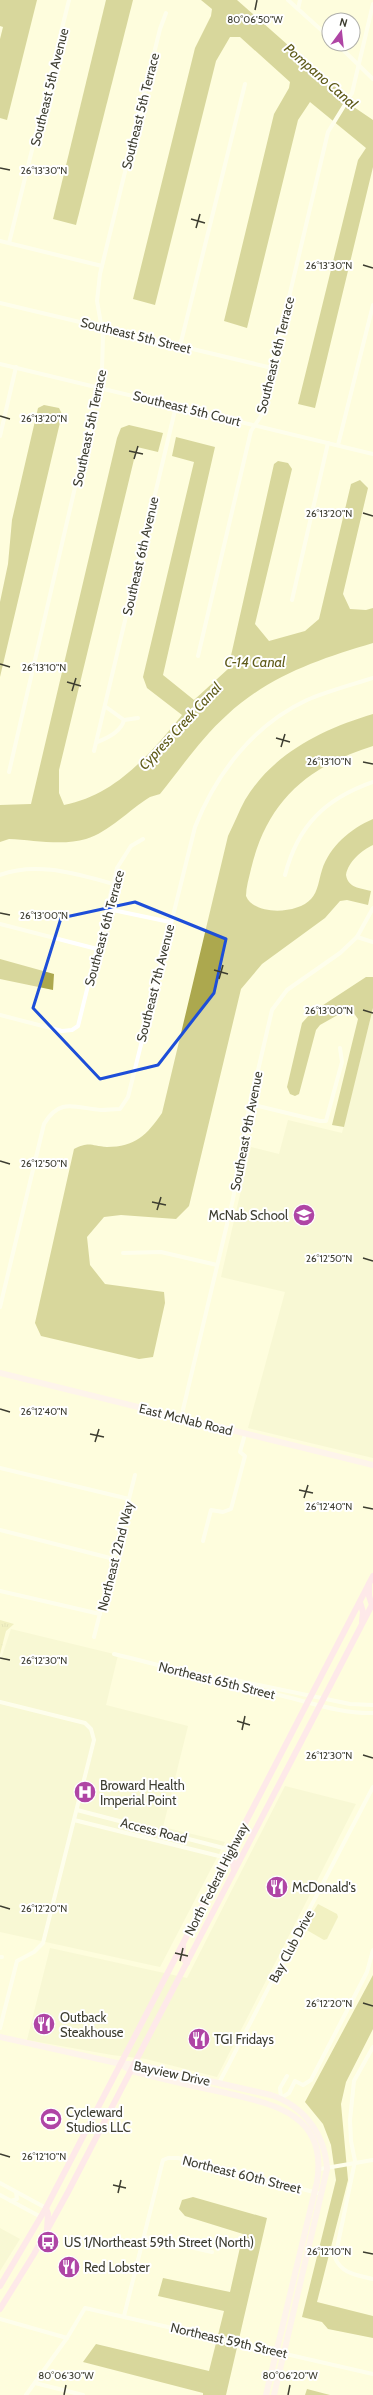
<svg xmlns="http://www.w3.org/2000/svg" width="373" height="2395" viewBox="0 0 373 2395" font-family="Cabin,sans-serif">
<defs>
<pattern id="park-tufts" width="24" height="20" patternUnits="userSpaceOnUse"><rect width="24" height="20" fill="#e4e2a2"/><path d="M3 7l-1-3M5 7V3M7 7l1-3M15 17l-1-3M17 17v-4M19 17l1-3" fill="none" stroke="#c4c38c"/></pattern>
</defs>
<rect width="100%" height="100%" fill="#fefddd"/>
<!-- built -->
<g fill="#f2f1ca">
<polygon points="373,1008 373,1458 248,1428 285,1292 221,1277 251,1147 279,1154 288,1120 342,1133"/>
<polygon points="11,1629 118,1655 106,1705 188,1726 163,1827 225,1842 160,1967 0,1932 0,1662"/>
<polygon points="285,1786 356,1804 217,2077 146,2059 112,2055 27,2040 50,1948 187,1978"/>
<polygon points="0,2228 20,2239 0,2271"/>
</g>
<!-- park -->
<polygon fill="url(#park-tufts)" points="0,1620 14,1624 6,1631 0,1654"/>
<!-- pitch -->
<polygon fill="#e4e2a2" points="318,1904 337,1914 338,1917 327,1939 324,1940 305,1929 304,1926"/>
<!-- water -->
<g fill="#aca84e">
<polygon points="0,0 37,0 7,120 0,118 0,39 3,27 0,26"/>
<polygon points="106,0 133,0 76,225 53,219"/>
<polygon points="201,0 237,0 341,92 342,99 373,120 373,167 315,408 298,404 358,160 366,148 310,102 298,120 247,328 224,321 274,114 289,88 290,82 240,37 230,37 216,61 155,305 133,299 195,48 211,16 212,9"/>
<polygon points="44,405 59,408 62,414 0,677 0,602 8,564 12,520 38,408"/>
<path d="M129,425l34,8 -5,19 -21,-5 -78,323v23l5,12c52,-10 86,-51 118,-90l-35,-27 -4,-11 51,-215 -22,-6 4,-19 39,10 -52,228 31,25 34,-31 46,-205 4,-3 10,2 4,6 -37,155 14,17 36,-10 14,-12 32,-135 9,-4 8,8 -25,106 7,15 16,1 7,-2v35c-54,16 -104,33 -146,72 -25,22 -46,53 -67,79l-10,3c-21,13 -41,35 -64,42 -23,7 -53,1 -77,0l-9,3v-37l31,-1 86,-366 4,-10z"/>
<path d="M373,714v32c-65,20 -106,55 -122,123 -2,9 -5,18 -5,27 8,20 52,18 65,3 7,-7 8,-20 11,-29 8,-24 28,-41 51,-51v26c-11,5 -25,17 -27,30 2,13 14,13 25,16l-3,14 -21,-5 -7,1 -15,17 -63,46 -21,25 -52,217 -13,13 -55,-4 -17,2 -17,20 3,28 15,19 59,8 1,11 -12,54 -14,2 -98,-23 -6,-13 39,-174c16,-8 17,-3 33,-2 28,0 40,-12 55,-34l66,-277c6,-12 11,-25 17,-36 28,-47 78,-71 128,-86z"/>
<polygon points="0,959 54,974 53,990 0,979"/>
<polygon points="366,977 373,977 373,1008 344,1127 332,1125 358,1019 350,1008 320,1025 316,1030 299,1094 295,1096 290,1094 287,1087 302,1023 311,1013"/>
<polygon points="373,1975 373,2029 346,2082 341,2104 348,2180 317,2302 373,2316 373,2338 328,2329 322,2322 302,2317 336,2180 331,2145 323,2124 305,2102"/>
<polygon points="193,2197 267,2218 226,2395 203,2395 203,2393 83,2362 96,2344 209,2371 224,2311 158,2296 163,2278 230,2292 243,2234 185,2216 179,2209 182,2200"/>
<polygon points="307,2389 330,2395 305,2395"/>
</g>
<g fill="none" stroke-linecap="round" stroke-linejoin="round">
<!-- street -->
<g stroke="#fff" stroke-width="4">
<polyline points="288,0 329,37"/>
<polyline points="298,9 300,0"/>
<polyline points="337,44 373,79"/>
<polyline points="0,241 102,266"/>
<polyline points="9,243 69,0"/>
<polyline points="0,303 272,368"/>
<polyline points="180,346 245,84"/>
<polyline points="0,364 373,454"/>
<polyline points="0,436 16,367"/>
<polyline points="338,445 373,305"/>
<polyline points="292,600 328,443"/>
<polyline points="198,656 251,431 261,416 328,132 352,93 373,4"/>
<polyline points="124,720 138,718"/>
<path d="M97,742c11,-4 24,-10 27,-22l-18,-13"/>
<polyline points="94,751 176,406"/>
<polyline points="9,772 102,371 103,335 97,301 100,274 160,29 166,13"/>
<path d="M0,875c37,-14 76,-1 114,9"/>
<path d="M285,875c13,-50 40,-76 88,-93"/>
<polyline points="108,909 170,922"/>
<polyline points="0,924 97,949"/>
<polyline points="357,937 373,942"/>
<polyline points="0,1015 62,1031 72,1030 78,1026 117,868 131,846 143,839"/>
<polyline points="250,1104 320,1121 326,1121 342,1062 340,1048"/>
<polyline points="123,1253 161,1252 217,1265"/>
<path d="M0,1307l44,-183c16,-27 31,-16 57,-14 6,0 13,-1 19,-1l8,-12 67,-270c21,-53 58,-102 112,-127 21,-9 44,-15 66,-22"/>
<polyline points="181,1418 233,1199 246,1122 272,1010 287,990 340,953 357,937 373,908"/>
<polyline points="0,1468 129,1499"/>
<polyline points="0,1530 114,1559"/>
<polyline points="203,1541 211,1510 223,1512 231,1509 245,1456 240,1452 245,1434"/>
<polyline points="0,1591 100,1614"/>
<polyline points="94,1637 135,1475"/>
<path d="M114,1654c57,14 113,29 169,42 29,7 60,18 90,17"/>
<polyline points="221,1680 225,1678 350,1704 373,1705"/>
<polyline points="0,1702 85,1723 91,1729 94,1740 43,1943 34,1952 17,1961 0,2028"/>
<polyline points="77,1810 231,1850"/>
<polyline points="74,1820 227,1858"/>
<polyline points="0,1957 2,1957"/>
<path d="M373,2047l-19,34 -4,39 1,21 4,20 -20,97c7,16 22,17 38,21"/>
<polyline points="287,2076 280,2088 281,2098 289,2093 295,2081 303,2085 311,2080 367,1972 373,1950"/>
<polyline points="219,2083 373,1787"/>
<polyline points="320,2169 373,2160"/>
<polyline points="0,2183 46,2208"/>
<polyline points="0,2195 41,2217"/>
<polyline points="11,2201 17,2199 16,2192"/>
<polyline points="145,2237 212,2252"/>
<polyline points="124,2316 163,2160 168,2158 178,2158 322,2194"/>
<polyline points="0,2319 67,2338"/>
<polyline points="35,2383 83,2395"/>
<polyline points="26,2395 67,2338 85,2308 373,2374"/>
</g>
<!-- secondary -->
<g stroke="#ffe8fc" stroke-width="6">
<polyline points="0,1373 373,1465"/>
<path d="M0,2037l121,27h14l136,31c33,11 54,39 56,74l-53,226"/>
<path d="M121,2064l10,7c28,7 57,14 86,20 51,12 112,20 100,91l-51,213"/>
</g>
<!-- primary -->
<g stroke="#fed1f8" stroke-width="6">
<polyline points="369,1584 369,1596 372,1605"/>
<polyline points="360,1602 363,1612 362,1621"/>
<polyline points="231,1850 234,1870"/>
<polyline points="183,1946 182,1957 187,1963"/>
<polyline points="46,2208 48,2214 47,2229"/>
<polyline points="0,2286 46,2208 373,1576"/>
<polyline points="0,2309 34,2254 68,2192 373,1603"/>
</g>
</g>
<!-- marked area -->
<path d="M0 0H373V2395H0ZM135,902l91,37 -12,54 -56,72 -58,14 -67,-71 28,-90z" fill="#fefddd" fill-opacity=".55" fill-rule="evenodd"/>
<path fill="none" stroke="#1d4ed8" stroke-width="3" stroke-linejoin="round" d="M135,902l91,37 -12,54 -56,72 -58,14 -67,-71 28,-90z"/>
<!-- ticks -->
<path fill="none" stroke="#3d3d30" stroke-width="1.5" d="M255,10l2,-10M0,168l10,2M191,219l14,4M196,228l4,-14M363,265l10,3M0,416l10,3M129,451l14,3M134,459l4,-13M363,513l10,3M0,664l10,3M67,682l14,4M72,691l4,-13M276,738l14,4M281,747l4,-13M363,762l10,2M0,913l10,2M214,970l14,4M219,979l4,-14M363,1010l10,3M0,1161l10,3M152,1202l14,3M157,1210l4,-13M363,1258l10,3M0,1409l10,3M90,1434l14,3M95,1442l4,-13M299,1490l14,3M304,1498l4,-13M363,1507l10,2M0,1658l10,2M237,1721l13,4M242,1730l3,-14M363,1755l10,3M0,1906l10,3M175,1953l13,3M180,1961l3,-13M363,2003l10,3M0,2154l10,3M113,2185l13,3M118,2193l3,-13M363,2252l10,2M64,2395l2,-10M288,2395l2,-10"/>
<!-- icons -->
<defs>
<g id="school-disc" transform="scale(1.15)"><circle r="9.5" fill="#af45a5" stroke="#fff"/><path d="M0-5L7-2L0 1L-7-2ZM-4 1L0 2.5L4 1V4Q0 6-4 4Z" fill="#fff"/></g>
<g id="hospital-disc" transform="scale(1.15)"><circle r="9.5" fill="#af45a5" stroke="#fff"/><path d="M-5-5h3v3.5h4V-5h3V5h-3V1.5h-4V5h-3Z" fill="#fff"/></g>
<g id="restaurant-disc" transform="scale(1.15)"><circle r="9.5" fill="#af45a5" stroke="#fff"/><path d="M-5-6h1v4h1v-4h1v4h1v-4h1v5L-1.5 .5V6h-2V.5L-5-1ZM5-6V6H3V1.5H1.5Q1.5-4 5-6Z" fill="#fff"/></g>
<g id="stadium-disc" transform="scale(1.15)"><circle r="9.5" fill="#af45a5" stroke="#fff"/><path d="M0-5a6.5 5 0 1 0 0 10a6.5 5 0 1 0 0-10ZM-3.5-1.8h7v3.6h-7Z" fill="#fff"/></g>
<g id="bus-disc" transform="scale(1.15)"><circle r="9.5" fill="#af45a5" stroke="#fff"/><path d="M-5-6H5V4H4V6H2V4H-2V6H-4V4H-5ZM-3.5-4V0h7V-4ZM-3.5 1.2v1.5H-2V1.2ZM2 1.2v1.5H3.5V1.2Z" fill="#fff"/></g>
</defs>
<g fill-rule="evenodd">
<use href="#school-disc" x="304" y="1215"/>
<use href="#hospital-disc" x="85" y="1792"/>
<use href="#restaurant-disc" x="277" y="1887"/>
<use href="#restaurant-disc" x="44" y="2024"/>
<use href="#restaurant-disc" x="199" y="2039"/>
<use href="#stadium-disc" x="51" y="2119"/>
<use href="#bus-disc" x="48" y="2242"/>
<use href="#restaurant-disc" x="69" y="2267"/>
</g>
<g text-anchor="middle" stroke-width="4" stroke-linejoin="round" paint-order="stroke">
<!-- street labels -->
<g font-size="13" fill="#3d3d30" stroke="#fff">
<text transform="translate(49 87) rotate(-76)" y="5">Southeast 5th Avenue</text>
<text transform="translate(140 111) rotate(-76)" y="5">Southeast 5th Terrace</text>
<text transform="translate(136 335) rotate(14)" y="5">Southeast 5th Street</text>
<text transform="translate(275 355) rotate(-76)" y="5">Southeast 6th Terrace</text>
<text transform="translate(187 408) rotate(14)" y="5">Southeast 5th Court</text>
<text transform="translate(89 428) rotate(-78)" y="5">Southeast 5th Terrace</text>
<text transform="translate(140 556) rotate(-77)" y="5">Southeast 6th Avenue</text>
<text transform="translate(104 928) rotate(-75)" y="5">Southeast 6th Terrace</text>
<text transform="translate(155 983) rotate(-76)" y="5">Southeast 7th Avenue</text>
<text transform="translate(246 1131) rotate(-79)" y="5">Southeast 9th Avenue</text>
<text transform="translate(186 1419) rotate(14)" y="5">East McNab Road</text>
<text transform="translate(115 1556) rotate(-76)" y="5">Northeast 22nd Way</text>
<text transform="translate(217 1680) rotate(14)" y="5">Northeast 65th Street</text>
<text transform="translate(154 1830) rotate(14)" y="5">Access Road</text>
<text transform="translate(216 1879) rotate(-63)" y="5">North Federal Highway</text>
<text transform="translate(291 1946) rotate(-62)" y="5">Bay Club Drive</text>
<text transform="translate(172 2073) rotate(12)" y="5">Bayview Drive</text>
<text transform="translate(242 2174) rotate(14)" y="5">Northeast 60th Street</text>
<text transform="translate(229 2340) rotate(13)" y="5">Northeast 59th Street</text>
</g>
<!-- poi labels -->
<g font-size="13" fill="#3d3d30" stroke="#fff" text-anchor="start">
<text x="288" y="1220" text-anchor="end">McNab School</text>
<text x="100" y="1790">Broward Health<tspan x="100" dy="15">Imperial Point</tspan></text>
<text x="292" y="1892">McDonald's</text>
<text x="60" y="2022">Outback<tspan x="60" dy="15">Steakhouse</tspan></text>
<text x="214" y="2044">TGI Fridays</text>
<text x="66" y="2117">Cycleward<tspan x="66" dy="15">Studios LLC</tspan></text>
<text x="64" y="2247">US 1/Northeast 59th Street (North)</text>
<text x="84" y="2272">Red Lobster</text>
</g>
<!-- water labels -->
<g font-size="14" font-style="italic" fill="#5e5a18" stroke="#fff">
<text transform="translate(321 76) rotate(41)" y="5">Pompano Canal</text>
<text x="255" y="667">C-14 Canal</text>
<text transform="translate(180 726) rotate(-47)" y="5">Cypress Creek Canal</text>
</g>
</g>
<g font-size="10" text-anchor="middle" fill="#3d3d30" stroke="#fff" stroke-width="4" stroke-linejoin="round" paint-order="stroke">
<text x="255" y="23">80°06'50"W</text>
<text x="44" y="174">26°13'30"N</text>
<text x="329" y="269">26°13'30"N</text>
<text x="44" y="422">26°13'20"N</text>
<text x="329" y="517">26°13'20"N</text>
<text x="44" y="671">26°13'10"N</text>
<text x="329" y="765">26°13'10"N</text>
<text x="44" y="919">26°13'00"N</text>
<text x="329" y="1014">26°13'00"N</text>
<text x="44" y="1167">26°12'50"N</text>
<text x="329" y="1262">26°12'50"N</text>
<text x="44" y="1415">26°12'40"N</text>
<text x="329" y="1510">26°12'40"N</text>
<text x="44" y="1664">26°12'30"N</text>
<text x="329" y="1759">26°12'30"N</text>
<text x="44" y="1912">26°12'20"N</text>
<text x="329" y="2007">26°12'20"N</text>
<text x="44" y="2160">26°12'10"N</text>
<text x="329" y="2255">26°12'10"N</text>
<text x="66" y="2379">80°06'30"W</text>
<text x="290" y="2379">80°06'20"W</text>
</g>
<!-- north arrow -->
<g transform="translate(341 32) rotate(15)"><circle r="19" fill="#ffffff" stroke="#b1b1ac"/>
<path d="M0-3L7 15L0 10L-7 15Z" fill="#af45a5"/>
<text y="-6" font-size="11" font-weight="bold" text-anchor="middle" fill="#3d3d30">N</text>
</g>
</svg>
